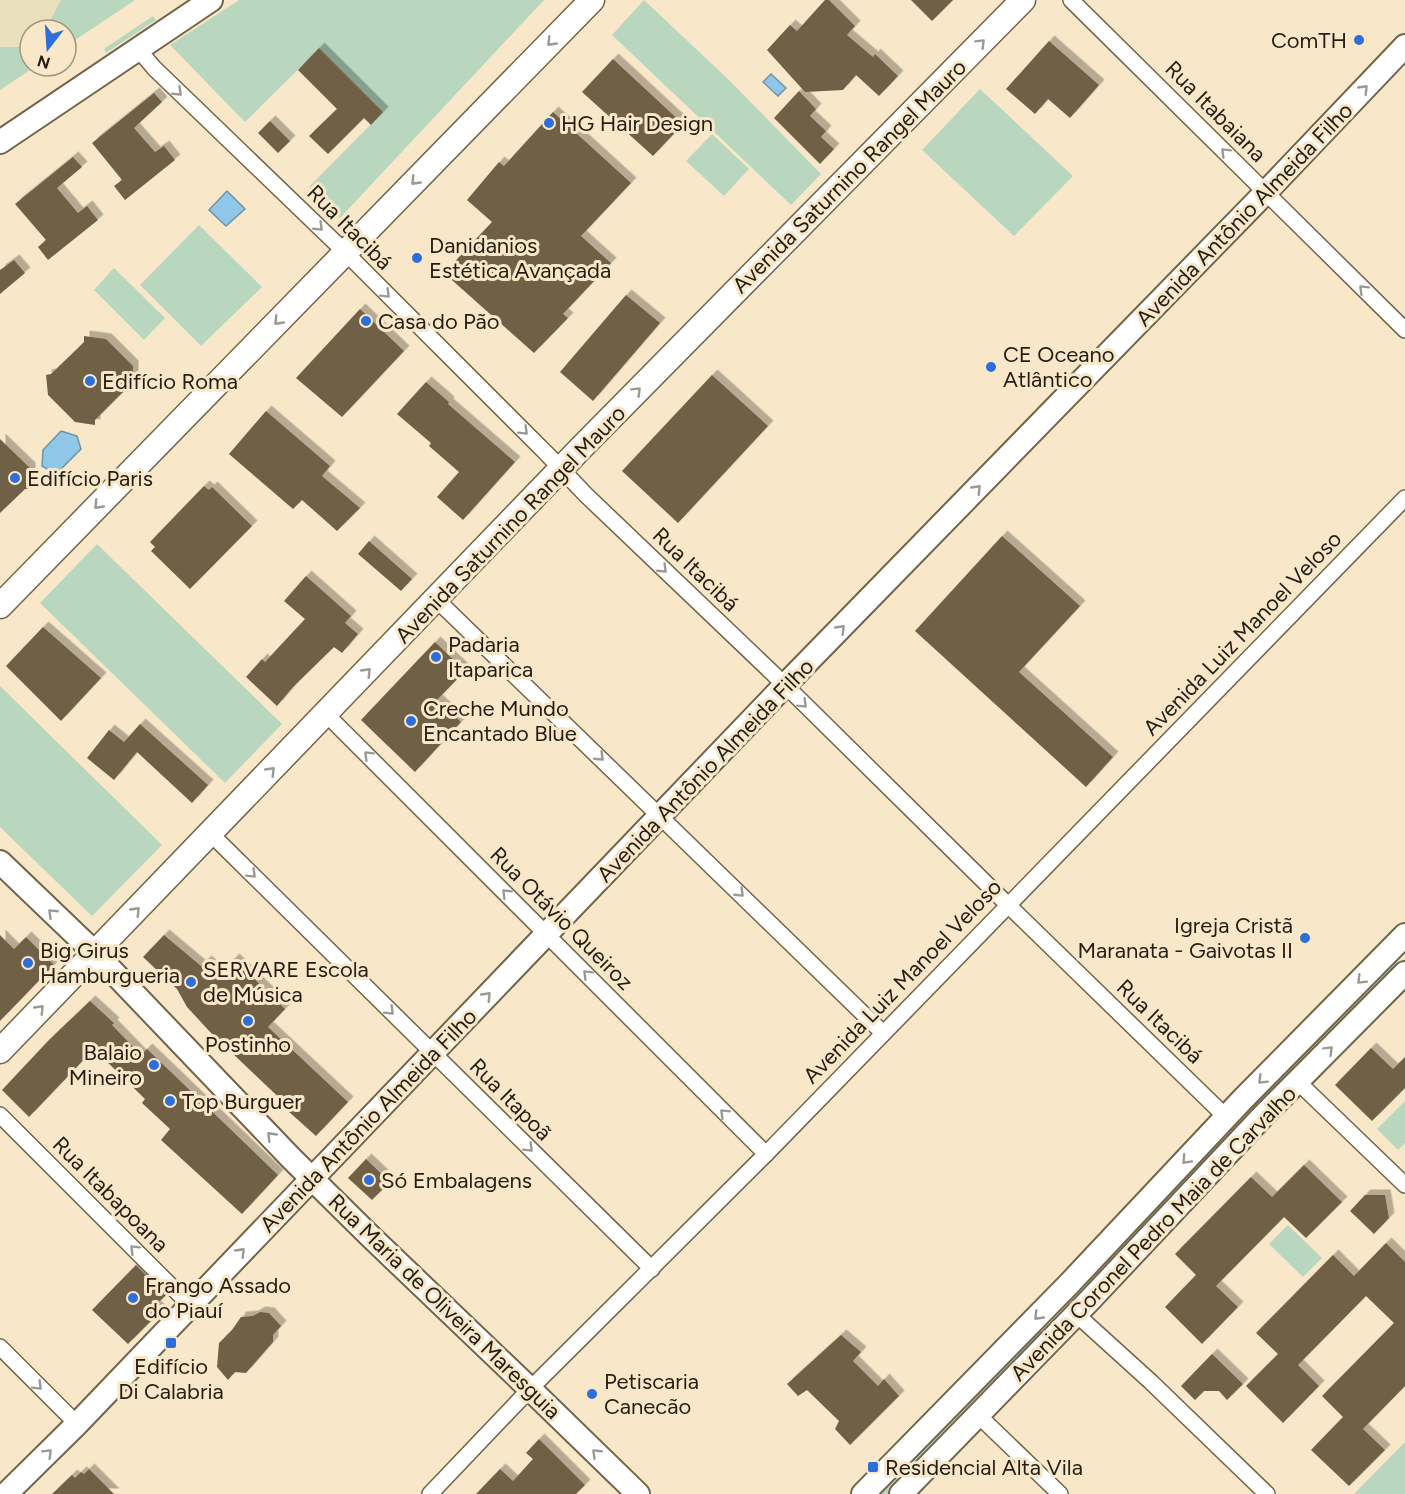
<svg xmlns="http://www.w3.org/2000/svg" width="1405" height="1494" viewBox="0 0 1405 1494" font-family="Figtree,sans-serif">
<defs>
<filter id="shadow"><feDropShadow dx="5.5" dy="-5.5" stdDeviation="0" flood-color="#0004"/></filter>
</defs>
<rect width="100%" height="100%" fill="#f8e8c9"/>
<!-- green -->
<g fill="#b9d7be">
<polygon points="61,0 135,0 66,46 66,30 50,30 50,20"/>
<polygon points="239,0 544,0 340,218 309,187 383,112 319,49 245,122 170,45"/>
<polygon points="644,0 729,80 821,174 791,205 612,35"/>
<polygon points="153,16 156,20 106,53 104,49"/>
<polygon points="0,47 30,47 30,66 36,66 0,90"/>
<polygon points="980,89 1073,176 1014,236 922,150"/>
<polygon points="712,134 749,169 724,196 686,161"/>
<polygon points="199,225 262,287 201,346 140,285"/>
<polygon points="114,268 165,318 144,340 94,290"/>
<polygon points="97,544 282,724 225,783 40,603"/>
<polygon points="0,686 162,845 92,916 0,827"/>
<polygon points="1396,959 1400,964 1255,1110 1251,1106"/>
<polygon points="1405,1101 1405,1143 1398,1150 1377,1129"/>
<polygon points="1217,1141 1222,1146 1081,1295 1076,1291"/>
<polygon points="1288,1225 1322,1258 1303,1277 1269,1244"/>
<polygon points="1039,1329 1043,1334 887,1494 878,1494"/>
<polygon points="1405,1442 1405,1494 1354,1494"/>
</g>
<!-- sand -->
<polygon fill="#eae0bb" points="0,0 61,0 50,20 50,30 30,30 30,47 0,47"/>
<!-- water -->
<g fill="#8ec7e8" stroke="#6e94a8" stroke-width="1.5">
<polygon points="771,74 786,88 778,96 763,82"/>
<polygon points="227,191 245,209 226,226 209,210"/>
<polygon points="61,431 77,436 81,449 56,474 42,466 43,450"/>
</g>
<!-- building -->
<g fill="#6f6045" filter="url(#shadow)">
<polygon points="825,0 829,0 855,26 847,35 873,57 875,54 898,76 879,96 856,75 843,90 805,92 767,50 790,25 797,31"/>
<polygon points="911,0 953,0 932,21"/>
<polygon points="1049,41 1099,85 1070,118 1048,99 1035,114 1006,89"/>
<polygon points="319,48 383,112 371,125 364,118 328,154 309,136 337,109 298,70"/>
<polygon points="613,59 683,124 653,156 582,92"/>
<polygon points="799,91 816,109 810,116 826,131 821,137 834,149 820,164 774,118"/>
<polygon points="154,93 162,102 134,128 155,152 164,146 175,160 125,200 114,186 122,180 92,143"/>
<polygon points="553,112 631,183 581,236 611,263 563,314 568,318 534,353 444,273 492,222 467,200 499,162 504,166"/>
<polygon points="270,121 290,141 278,153 258,133"/>
<polygon points="73,157 82,167 57,188 78,213 87,206 98,220 48,260 38,247 46,240 15,204"/>
<polygon points="14,260 25,273 0,294 0,270"/>
<polygon points="626,295 660,323 593,401 560,372"/>
<polygon points="360,309 404,351 342,417 296,378"/>
<polygon points="84,336 106,339 133,366 133,387 128,387 95,420 95,425 75,422 48,395 46,375 51,374 74,352 84,342"/>
<polygon points="712,375 768,426 678,523 622,471"/>
<polygon points="426,382 449,402 448,404 515,462 463,520 437,497 459,472 429,446 431,443 397,414"/>
<polygon points="266,411 330,466 322,476 360,508 337,531 302,500 293,509 229,454"/>
<polygon points="0,439 30,468 30,489 25,489 0,513"/>
<polygon points="204,486 209,490 212,487 252,526 190,589 151,551 155,547 150,542"/>
<polygon points="1002,536 1080,606 1019,672 1113,757 1086,787 915,631"/>
<polygon points="369,541 412,579 401,591 358,554"/>
<polygon points="306,576 351,616 345,623 358,634 342,653 334,647 293,687 277,706 246,677 262,659 265,662 305,619 284,601"/>
<polygon points="43,627 101,678 61,721 6,666"/>
<polygon points="435,642 465,671 437,700 461,722 415,772 361,720"/>
<polygon points="140,724 208,785 192,803 137,752 114,780 87,758 109,730 124,742"/>
<polygon points="0,935 14,949 26,937 54,965 0,1021"/>
<polygon points="164,935 201,966 206,961 220,973 234,959 285,1009 268,1027 348,1102 316,1136 288,1111 290,1108 212,1034 187,1007 177,989 143,957"/>
<polygon points="90,1001 114,1023 112,1025 141,1055 147,1049 278,1175 242,1214 161,1140 170,1129 142,1103 145,1099 94,1049 29,1117 2,1090 49,1040"/>
<polygon points="1371,1048 1393,1069 1405,1057 1405,1088 1372,1121 1335,1085"/>
<polygon points="366,1159 390,1182 372,1200 348,1178"/>
<polygon points="1304,1165 1342,1202 1306,1238 1284,1217 1216,1286 1238,1307 1202,1344 1165,1307 1196,1275 1175,1254 1251,1177 1272,1197"/>
<polygon points="1365,1195 1385,1195 1389,1218 1374,1234 1350,1211"/>
<polygon points="1386,1243 1405,1262 1405,1386 1363,1429 1385,1450 1349,1486 1311,1450 1343,1417 1322,1396 1394,1323 1366,1296 1298,1365 1319,1386 1283,1423 1246,1386 1278,1354 1256,1333 1333,1255 1354,1276"/>
<polygon points="136,1265 166,1295 155,1306 161,1311 128,1344 92,1310"/>
<polygon points="260,1312 269,1313 281,1326 273,1335 273,1342 246,1373 235,1372 228,1380 217,1367 219,1343 232,1330 241,1317 253,1316"/>
<polygon points="841,1335 861,1352 853,1361 878,1386 884,1379 899,1396 850,1445 835,1429 839,1421 807,1390 798,1396 787,1384"/>
<polygon points="1212,1354 1243,1384 1227,1400 1219,1391 1204,1391 1195,1400 1181,1386"/>
<polygon points="539,1439 585,1485 576,1494 476,1494 500,1469 513,1481 533,1459 526,1453"/>
<polygon points="89,1469 114,1494 52,1494 72,1475 75,1478 81,1472 84,1474"/>
</g>
<g fill="none" stroke-linecap="round" stroke-linejoin="round">
<!-- street casing -->
<g stroke="#726449" stroke-width="18">
<g id="street">
<polyline points="1071,0 1405,330"/>
<polyline points="138,49 154,68 345,252 546,453 586,495 785,685 1008,905 1226,1117"/>
<polyline points="437,600 883,1033"/>
<polyline points="326,714 766,1154"/>
<polyline points="210,833 652,1269"/>
<polyline points="1298,1082 1405,1185"/>
<polyline points="0,1115 190,1305"/>
<polyline points="1076,1314 1151,1382 1267,1494"/>
<polyline points="0,1347 77,1424"/>
<polyline points="978,1415 1060,1494"/>
<polyline points="430,1494 530,1389 766,1154 1405,498"/>
</g>
</g>
<!-- secondary casing -->
<g stroke="#726449" stroke-width="26">
<g id="secondary">
<polyline points="0,142 211,0"/>
<polyline points="0,862 95,953 291,1158 370,1236 530,1389 638,1494"/>
<polyline points="6,1494 77,1424 785,685 1266,192 1405,46"/>
<polyline points="863,1494 1069,1284 1243,1099 1405,935"/>
<polyline points="901,1494 1088,1302 1262,1117 1405,973"/>
</g>
</g>
<!-- primary casing -->
<g stroke="#726449" stroke-width="27">
<g id="primary">
<polyline points="0,606 592,0"/>
<polyline points="0,1051 580,449 1023,0"/>
</g>
</g>
<!-- street -->
<use href="#street" stroke="#fff" stroke-width="15"/>
<!-- secondary -->
<use href="#secondary" stroke="#fff" stroke-width="22"/>
<!-- primary -->
<use href="#primary" stroke="#fff" stroke-width="24"/>
</g>
<!-- one-way arrows -->
<defs><path id="oneway-chevron" d="M-2-3.5L2.5 0L-2 3.5" fill="none" stroke-width="1.6" stroke-linecap="round" stroke-linejoin="round" transform="scale(1.5)"/></defs>
<g stroke="#9c9994">
<use href="#oneway-chevron" transform="translate(551 42) rotate(134)"/>
<use href="#oneway-chevron" transform="translate(981 43) rotate(-45)"/>
<use href="#oneway-chevron" transform="translate(1364 89) rotate(-46)"/>
<use href="#oneway-chevron" transform="translate(178 92) rotate(44)"/>
<use href="#oneway-chevron" transform="translate(1225 152) rotate(-135)"/>
<use href="#oneway-chevron" transform="translate(415 181) rotate(134)"/>
<use href="#oneway-chevron" transform="translate(319 227) rotate(44)"/>
<use href="#oneway-chevron" transform="translate(1363 289) rotate(-135)"/>
<use href="#oneway-chevron" transform="translate(386 294) rotate(45)"/>
<use href="#oneway-chevron" transform="translate(278 321) rotate(134)"/>
<use href="#oneway-chevron" transform="translate(637 391) rotate(-45)"/>
<use href="#oneway-chevron" transform="translate(524 431) rotate(45)"/>
<use href="#oneway-chevron" transform="translate(977 489) rotate(-46)"/>
<use href="#oneway-chevron" transform="translate(98 505) rotate(134)"/>
<use href="#oneway-chevron" transform="translate(663 569) rotate(44)"/>
<use href="#oneway-chevron" transform="translate(841 629) rotate(-46)"/>
<use href="#oneway-chevron" transform="translate(367 672) rotate(-46)"/>
<use href="#oneway-chevron" transform="translate(803 704) rotate(45)"/>
<use href="#oneway-chevron" transform="translate(368 755) rotate(-135)"/>
<use href="#oneway-chevron" transform="translate(600 757) rotate(44)"/>
<use href="#oneway-chevron" transform="translate(271 771) rotate(-46)"/>
<use href="#oneway-chevron" transform="translate(252 874) rotate(45)"/>
<use href="#oneway-chevron" transform="translate(506 893) rotate(-135)"/>
<use href="#oneway-chevron" transform="translate(740 893) rotate(44)"/>
<use href="#oneway-chevron" transform="translate(136 911) rotate(-46)"/>
<use href="#oneway-chevron" transform="translate(52 913) rotate(-136)"/>
<use href="#oneway-chevron" transform="translate(587 974) rotate(-135)"/>
<use href="#oneway-chevron" transform="translate(1361 980) rotate(135)"/>
<use href="#oneway-chevron" transform="translate(487 996) rotate(-46)"/>
<use href="#oneway-chevron" transform="translate(40 1009) rotate(-46)"/>
<use href="#oneway-chevron" transform="translate(390 1011) rotate(45)"/>
<use href="#oneway-chevron" transform="translate(1329 1050) rotate(-45)"/>
<use href="#oneway-chevron" transform="translate(1262 1080) rotate(135)"/>
<use href="#oneway-chevron" transform="translate(724 1113) rotate(-135)"/>
<use href="#oneway-chevron" transform="translate(271 1136) rotate(-134)"/>
<use href="#oneway-chevron" transform="translate(529 1148) rotate(45)"/>
<use href="#oneway-chevron" transform="translate(1186 1160) rotate(133)"/>
<use href="#oneway-chevron" transform="translate(134 1249) rotate(-135)"/>
<use href="#oneway-chevron" transform="translate(241 1252) rotate(-46)"/>
<use href="#oneway-chevron" transform="translate(1038 1316) rotate(134)"/>
<use href="#oneway-chevron" transform="translate(38 1386) rotate(45)"/>
<use href="#oneway-chevron" transform="translate(48 1453) rotate(-45)"/>
<use href="#oneway-chevron" transform="translate(596 1453) rotate(-136)"/>
</g>
<!-- markers -->
<g fill="#2d6edb" stroke="#f8e8c9" stroke-width="2">
<circle cx="1359" cy="40" r="6"/>
<circle cx="549" cy="123" r="6"/>
<circle cx="417" cy="258" r="6"/>
<circle cx="366" cy="321" r="6"/>
<circle cx="991" cy="367" r="6"/>
<circle cx="90" cy="381" r="6"/>
<circle cx="15" cy="478" r="6"/>
<circle cx="436" cy="657" r="6"/>
<circle cx="411" cy="721" r="6"/>
<circle cx="1305" cy="938" r="6"/>
<circle cx="28" cy="963" r="6"/>
<circle cx="191" cy="982" r="6"/>
<circle cx="248" cy="1021" r="6"/>
<circle cx="154" cy="1065" r="6"/>
<circle cx="170" cy="1101" r="6"/>
<circle cx="369" cy="1180" r="6"/>
<circle cx="133" cy="1298" r="6"/>
<rect x="165" y="1337" width="12" height="12" rx="3"/>
<circle cx="592" cy="1394" r="6"/>
<rect x="867" y="1461" width="12" height="12" rx="3"/>
</g>
<g text-anchor="middle" stroke-width="6" stroke-linejoin="round" paint-order="stroke">
<!-- poi labels -->
<g font-size="22" fill="#231d12" stroke="#f8e8c9" text-anchor="start">
<text x="1347" y="48" text-anchor="end">ComTH</text>
<text x="561" y="131">HG Hair Design</text>
<text x="429" y="253">Danidanios<tspan x="429" dy="25">Estética Avançada</tspan></text>
<text x="378" y="329">Casa do Pão</text>
<text x="1003" y="362">CE Oceano<tspan x="1003" dy="25">Atlântico</tspan></text>
<text x="102" y="389">Edifício Roma</text>
<text x="27" y="486">Edifício Paris</text>
<text x="448" y="652">Padaria<tspan x="448" dy="25">Itaparica</tspan></text>
<text x="423" y="716">Creche Mundo<tspan x="423" dy="25">Encantado Blue</tspan></text>
<text x="1293" y="933" text-anchor="end">Igreja Cristã<tspan x="1293" dy="25">Maranata - Gaivotas II</tspan></text>
<text x="40" y="958">Big Girus<tspan x="40" dy="25">Hamburgueria</tspan></text>
<text x="203" y="977">SERVARE Escola<tspan x="203" dy="25">de Música</tspan></text>
<text x="248" y="1052" text-anchor="middle">Postinho</text>
<text x="142" y="1060" text-anchor="end">Balaio<tspan x="142" dy="25">Mineiro</tspan></text>
<text x="182" y="1109">Top Burguer</text>
<text x="381" y="1188">Só Embalagens</text>
<text x="145" y="1293">Frango Assado<tspan x="145" dy="25">do Piauí</tspan></text>
<text x="171" y="1374" text-anchor="middle">Edifício<tspan x="171" dy="25">Di Calabria</tspan></text>
<text x="604" y="1389">Petiscaria<tspan x="604" dy="25">Canecão</tspan></text>
<text x="885" y="1475">Residencial Alta Vila</text>
</g>
<!-- street labels -->
<g font-size="22" fill="#231d12" stroke="#f8e8c9">
<text transform="translate(1216 111) rotate(45)" y="8">Rua Itabaiana</text>
<text transform="translate(849 176) rotate(-45)" y="8">Avenida Saturnino Rangel Mauro</text>
<text transform="translate(1244 214) rotate(-46)" y="8">Avenida Antônio Almeida Filho</text>
<text transform="translate(350 227) rotate(45)" y="8">Rua Itacibá</text>
<text transform="translate(510 524) rotate(-46)" y="8">Avenida Saturnino Rangel Mauro</text>
<text transform="translate(696 569) rotate(44)" y="8">Rua Itacibá</text>
<text transform="translate(1242 633) rotate(-46)" y="8">Avenida Luiz Manoel Veloso</text>
<text transform="translate(705 770) rotate(-46)" y="8">Avenida Antônio Almeida Filho</text>
<text transform="translate(562 918) rotate(45)" y="8">Rua Otávio Queiroz</text>
<text transform="translate(902 981) rotate(-46)" y="8">Avenida Luiz Manoel Veloso</text>
<text transform="translate(1160 1021) rotate(44)" y="8">Rua Itacibá</text>
<text transform="translate(511 1099) rotate(45)" y="8">Rua Itapoã</text>
<text transform="translate(368 1120) rotate(-46)" y="8">Avenida Antônio Almeida Filho</text>
<text transform="translate(111 1194) rotate(45)" y="8">Rua Itabapoana</text>
<text transform="translate(1153 1233) rotate(-46)" y="8">Avenida Coronel Pedro Maia de Carvalho</text>
<text transform="translate(445 1306) rotate(44)" y="8">Rua Maria de Oliveira Maresguia</text>
</g>
</g>
<!-- north arrow -->
<g transform="translate(48 48) rotate(197)"><circle r="28" fill="#f8e8c9" stroke="#a39780" stroke-width="1.5"/>
<path d="M0-4.5L10 22L0 15L-10 22Z" fill="#2d6edb"/>
<text y="-9" font-size="16" font-weight="bold" text-anchor="middle" fill="#231d12">N</text>
</g>
</svg>
